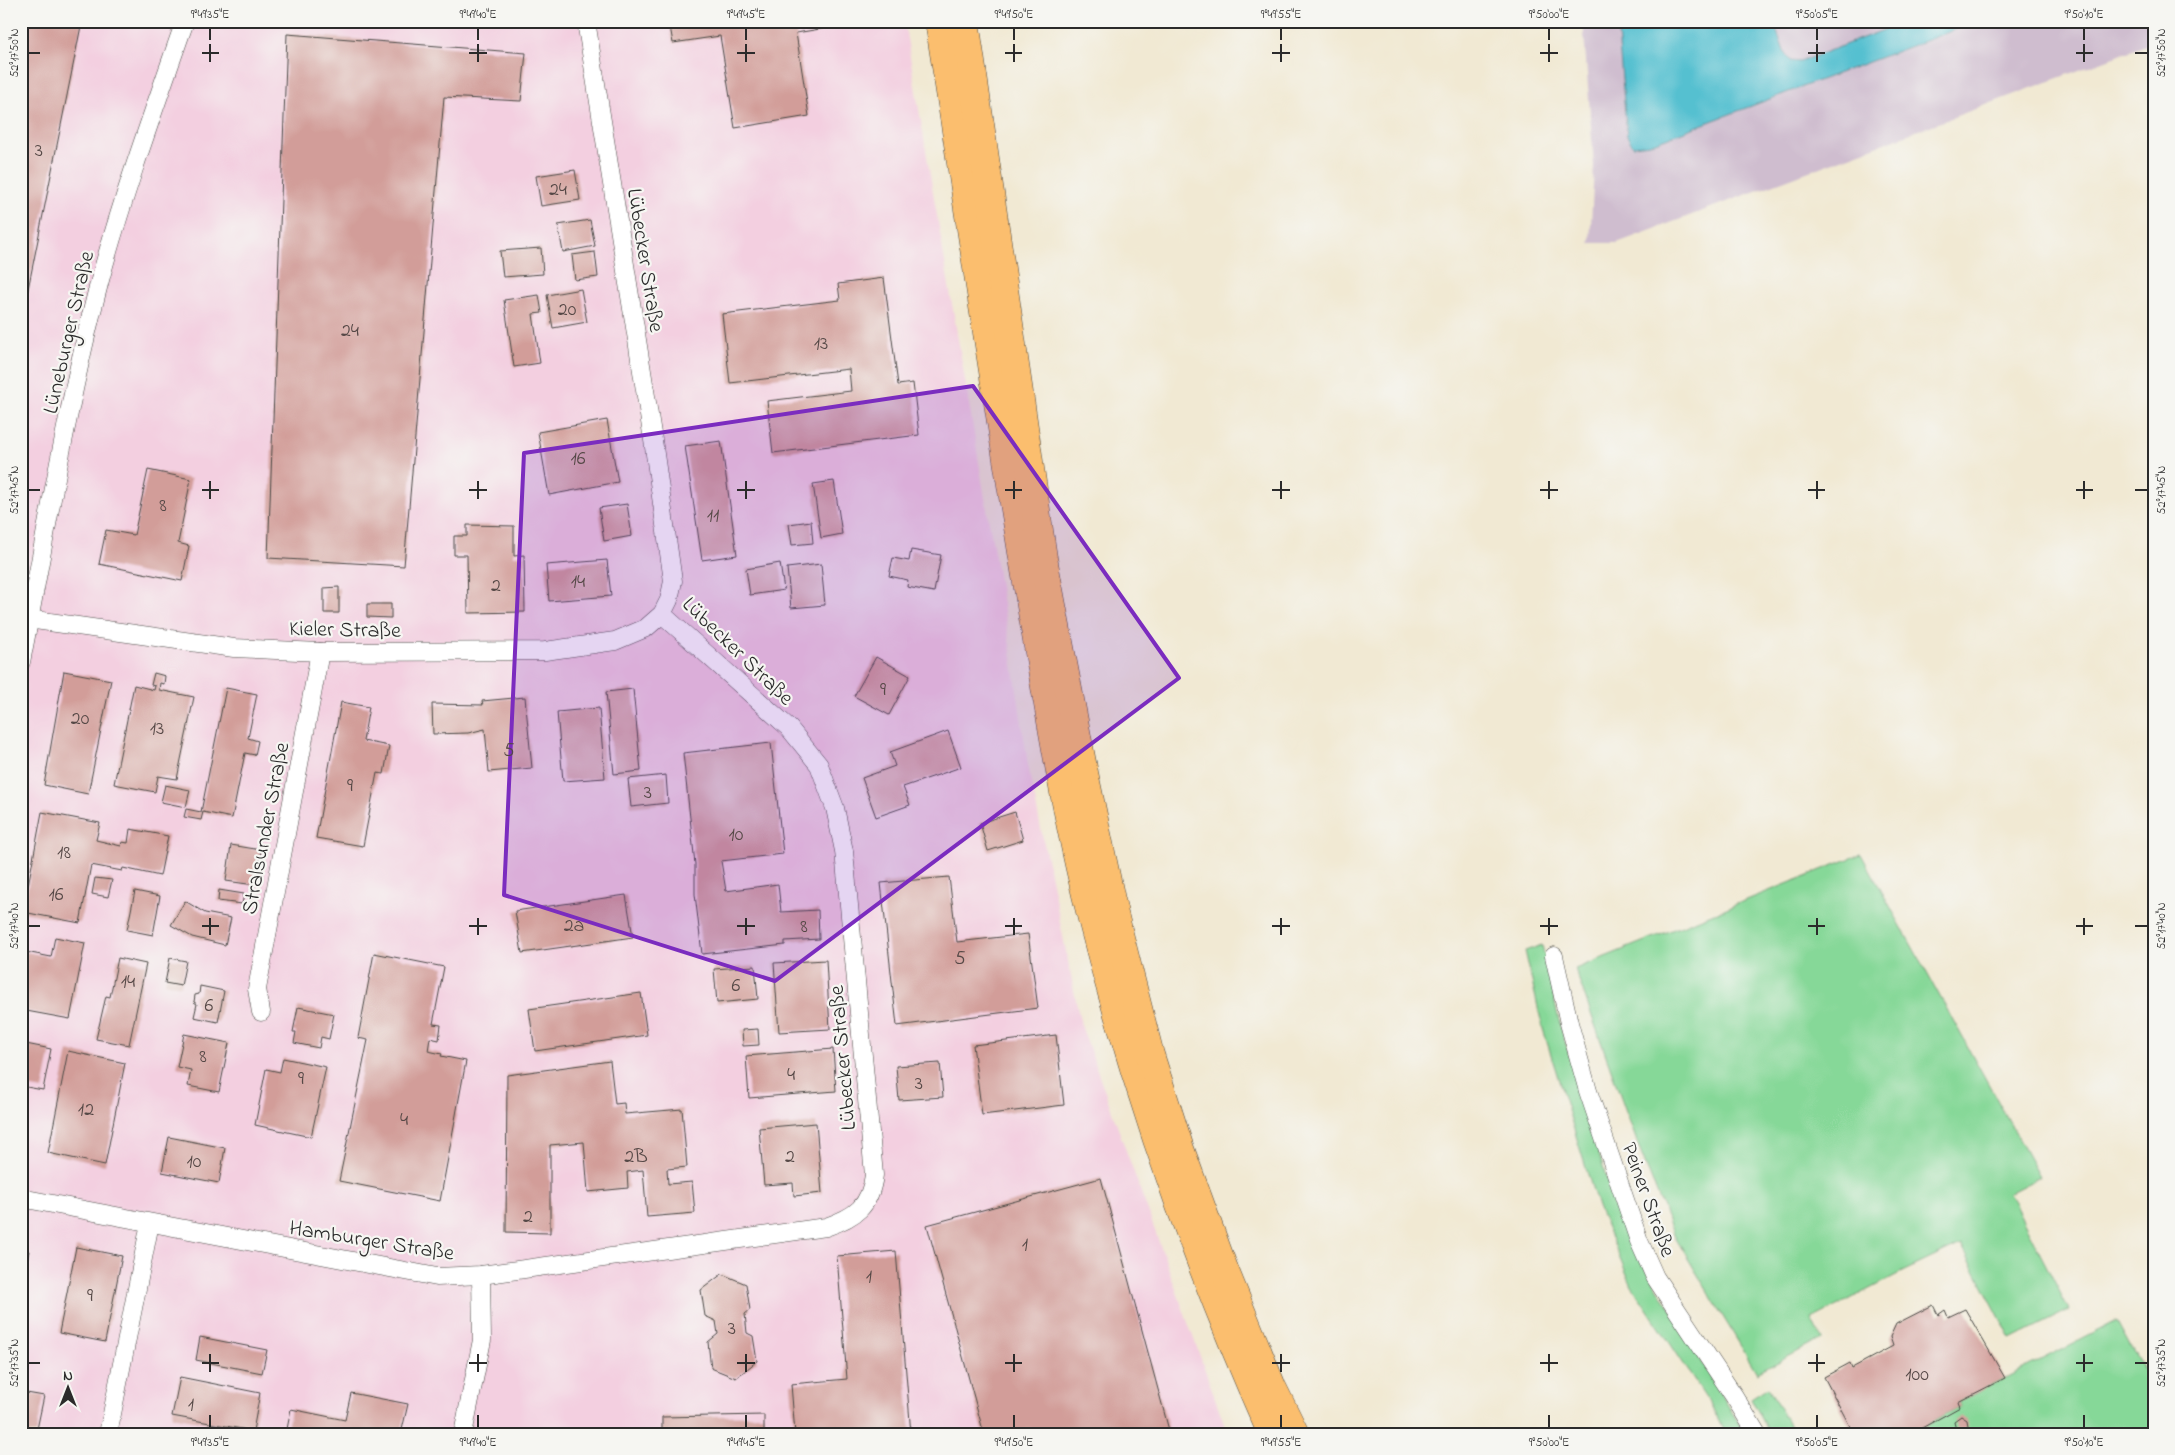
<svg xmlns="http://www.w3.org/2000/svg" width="2175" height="1455" viewBox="0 0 2175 1455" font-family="'Indie Flower',sans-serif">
<rect width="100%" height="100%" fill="#f6f6f2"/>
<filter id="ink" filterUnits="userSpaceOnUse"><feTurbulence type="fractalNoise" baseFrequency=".02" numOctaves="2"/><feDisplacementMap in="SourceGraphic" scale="10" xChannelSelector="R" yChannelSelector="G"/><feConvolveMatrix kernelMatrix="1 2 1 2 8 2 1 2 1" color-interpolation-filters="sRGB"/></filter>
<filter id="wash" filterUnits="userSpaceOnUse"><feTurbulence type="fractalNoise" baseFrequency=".0096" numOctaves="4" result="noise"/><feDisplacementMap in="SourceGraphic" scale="20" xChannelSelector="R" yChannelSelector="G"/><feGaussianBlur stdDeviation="1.12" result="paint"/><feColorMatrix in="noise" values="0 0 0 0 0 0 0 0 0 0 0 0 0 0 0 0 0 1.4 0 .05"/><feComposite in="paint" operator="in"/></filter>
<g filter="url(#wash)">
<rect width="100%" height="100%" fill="#f1e9d3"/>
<!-- built -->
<polygon fill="#f3cfe0" points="21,21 904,21 1012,657 1028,765 1081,1025 1228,1434 21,1434"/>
<!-- industrial -->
<polygon fill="#cfbdcf" points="1583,21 2154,21 2154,42 1617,243 1590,243 1594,166"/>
<!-- green -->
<g fill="#86d898" stroke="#588262">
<polygon points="1861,854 2040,1177 2009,1193 2069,1310 2011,1339 1961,1244 1900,1273 1812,1319 1822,1339 1757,1373 1675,1237 1642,1156 1575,969"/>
<polygon points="1542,945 1560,1025 1609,1187 1631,1243 1745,1434 1725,1434 1711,1405 1632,1286 1598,1207 1543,1029 1525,951"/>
<polygon points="2117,1321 2154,1390 2154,1434 1911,1434 1960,1407 1958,1402"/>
<polygon points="1768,1387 1794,1434 1770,1434 1751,1398"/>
</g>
<!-- water -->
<polygon fill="#55c0d0" stroke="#40767e" points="1617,21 1773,21 1784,51 1790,61 1800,62 1907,21 1978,21 1650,144 1633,146 1627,136"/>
<g id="blocks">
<!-- building -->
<g fill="#d29d99">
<polygon points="21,21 82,21 22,319 21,319"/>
<polygon points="669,21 825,21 826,28 796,33 809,116 735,128 720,36 673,43"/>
<polygon points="287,34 526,53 521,101 444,97 404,566 268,558"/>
<polygon points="575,170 580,200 541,206 536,176"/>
<polygon points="590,220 595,246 563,252 558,225"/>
<polygon points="541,248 543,274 503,277 500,251"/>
<polygon points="595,252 598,277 575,280 572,255"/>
<polygon points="884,278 898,385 913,383 919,435 773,453 767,401 851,391 849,369 730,383 722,314 840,300 838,284"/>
<polygon points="581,289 587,322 553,328 547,295"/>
<polygon points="539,295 542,313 533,314 540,363 514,367 504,300"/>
<polygon points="607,420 618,482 549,495 538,432"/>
<polygon points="721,441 737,555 702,560 685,446"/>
<polygon points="148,470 191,479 178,543 189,546 182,581 99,564 106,530 134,535"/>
<polygon points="834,481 842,534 821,538 813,484"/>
<polygon points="627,504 632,536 604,541 599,508"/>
<polygon points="811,521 813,543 792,545 789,524"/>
<polygon points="467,525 514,526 514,556 524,555 525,612 468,613 467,555 454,555 454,536 467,536"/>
<polygon points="911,550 941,555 934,592 907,587 908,580 889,576 893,558 909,561"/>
<polygon points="607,560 611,596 549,601 546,565"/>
<polygon points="780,563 784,590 750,595 746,569"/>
<polygon points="821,564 825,605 791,608 787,568"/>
<polygon points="339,587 339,613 324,613 324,588"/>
<polygon points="367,604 391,604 391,618 367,617"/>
<polygon points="876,657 910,676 889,715 854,696"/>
<polygon points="64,671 111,680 88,794 44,785"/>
<polygon points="154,673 165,676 164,684 160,683 159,690 194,697 177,779 158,776 155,792 114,784 134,685 154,690 155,686 151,685"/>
<polygon points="226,688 257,694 248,738 258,741 255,755 245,753 232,818 203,812 201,820 184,817 186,809 201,812"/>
<polygon points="633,689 641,771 614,774 606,692"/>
<polygon points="525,697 532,768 489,772 485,729 468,733 433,734 432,704 483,705 482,701"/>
<polygon points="341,702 369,707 363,741 389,746 384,774 377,773 363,846 316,838"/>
<polygon points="599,708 605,778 563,781 557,712"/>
<polygon points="948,731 961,767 903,787 910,805 876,817 862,778 895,766 890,752"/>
<polygon points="771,743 783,854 721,861 726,891 778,884 781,912 818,910 819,939 785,941 785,945 702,954 695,894 695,864 683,753"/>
<polygon points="666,775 668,803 631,807 628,779"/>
<polygon points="165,785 190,790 186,807 161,802"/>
<polygon points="42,812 100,823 96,840 121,846 122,842 128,843 130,829 168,836 160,876 123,868 122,871 91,865 80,923 23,912"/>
<polygon points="1015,812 1023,840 988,851 980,823"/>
<polygon points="231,845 261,850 255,885 226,881"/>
<polygon points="949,877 957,942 1028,934 1038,1008 897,1026 881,883"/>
<polygon points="95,878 112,880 108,897 92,894"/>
<polygon points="219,890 244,894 242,904 218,901"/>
<polygon points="135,891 160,896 153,935 127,930"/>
<polygon points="626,895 633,937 522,953 515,911"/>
<polygon points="185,901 205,913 231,918 225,945 192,937 171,925"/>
<polygon points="55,937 85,943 70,1019 21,1010 21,951 51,957"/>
<polygon points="374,953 444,967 433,1024 441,1025 439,1040 430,1038 428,1051 442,1054 441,1056 466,1061 440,1201 339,1181 368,1040 358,1038"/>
<polygon points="118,958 146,964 129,1045 96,1039 106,996 110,997"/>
<polygon points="170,958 186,961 181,986 165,983"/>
<polygon points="826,960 830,1029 779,1032 774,963"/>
<polygon points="755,966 758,999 717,1003 714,969"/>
<polygon points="200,986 224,991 218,1022 194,1017 197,1004 194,1002 195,995 199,994"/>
<polygon points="641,993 647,1035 535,1051 529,1009"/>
<polygon points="298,1007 334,1014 329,1039 321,1037 319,1048 294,1043 296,1032 293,1032"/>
<polygon points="758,1029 759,1045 743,1046 742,1030"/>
<polygon points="184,1034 229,1043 219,1092 188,1086 191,1070 177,1067"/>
<polygon points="1056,1035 1064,1105 982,1115 973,1045"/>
<polygon points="21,1043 51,1049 43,1090 21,1086"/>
<polygon points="833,1049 836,1091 749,1098 746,1056"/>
<polygon points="68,1051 125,1063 105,1165 48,1153"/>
<polygon points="283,1058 326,1067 311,1137 255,1125 266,1069 280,1072"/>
<polygon points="610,1061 615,1104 624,1103 625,1114 682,1109 687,1167 667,1169 668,1184 692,1182 695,1213 647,1217 643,1170 627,1172 628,1188 588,1192 584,1142 550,1145 550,1233 506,1232 507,1075"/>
<polygon points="940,1063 943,1097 899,1100 896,1066"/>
<polygon points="816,1123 822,1193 794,1196 793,1183 764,1185 759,1128"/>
<polygon points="169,1137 225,1148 219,1183 162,1172"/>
<polygon points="1101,1178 1170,1434 984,1434 927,1225"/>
<polygon points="76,1247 122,1256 105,1342 59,1333"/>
<polygon points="21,1249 29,1251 22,1286 21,1286"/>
<polygon points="896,1251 911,1434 795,1434 791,1384 847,1379 837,1256"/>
<polygon points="722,1274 746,1284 750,1310 745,1314 747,1333 753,1336 757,1361 736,1378 711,1368 708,1342 718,1334 716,1321 705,1316 701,1290"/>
<polygon points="1933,1305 1938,1315 1945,1310 1948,1317 1965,1309 2005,1378 1958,1402 1960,1407 1911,1434 1854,1434 1824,1377 1850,1363 1852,1368 1893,1346 1890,1337 1896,1324"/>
<polygon points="200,1337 267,1350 262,1373 196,1360"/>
<polygon points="180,1377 260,1393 253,1431 172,1416"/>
<polygon points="21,1392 44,1396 36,1434 21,1434"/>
<polygon points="351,1393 408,1404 401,1434 286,1434 291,1409 345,1420"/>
<polygon points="764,1415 764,1434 662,1434 662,1417"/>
<polygon points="1961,1416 1967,1420 1968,1426 1963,1431 1956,1429 1954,1421"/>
</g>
</g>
</g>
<g filter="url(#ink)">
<use href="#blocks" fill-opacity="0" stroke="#494844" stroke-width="1"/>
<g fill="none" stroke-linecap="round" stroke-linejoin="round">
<!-- minor casing -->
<g stroke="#494844" stroke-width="19">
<g id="minor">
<polyline points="21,618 234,648 320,652 545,651 615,641 646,628 662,614 669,600 673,581 653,440 586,21"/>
<path d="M21,662c25,-128 46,-257 79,-382 24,-88 55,-173 85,-259"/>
<polyline points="1554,956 1569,1023 1588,1091 1639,1241 1655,1277 1734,1396 1757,1434"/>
<polyline points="261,1012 257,989 320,652"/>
<path d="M21,1198l416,79 44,-2 345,-48c29,-10 44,-20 48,-52l-30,-324 -9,-43 -16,-43 -30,-37 -127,-114"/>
<polyline points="108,1434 150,1223"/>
<polyline points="463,1434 482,1340 481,1275"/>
</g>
</g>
<!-- trunk casing -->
<g stroke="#494844" stroke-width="29">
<g id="trunk">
<path d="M939,21c32,203 61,406 96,608 17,98 33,197 58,294 45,176 105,345 179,511"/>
<polyline points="965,21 1043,558 1083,768 1114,914 1150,1055 1180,1149 1224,1269 1272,1387 1295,1434"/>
</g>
</g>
<!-- minor -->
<use href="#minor" stroke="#fff" stroke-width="18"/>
<!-- trunk -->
<use href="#trunk" stroke="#fbbe6e" stroke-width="28"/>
</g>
</g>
<!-- marked area -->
<path fill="#7b2cbf" fill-opacity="0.2" stroke="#7b2cbf" stroke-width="4" stroke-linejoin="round" d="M973,386l206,292 -404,303 -271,-86 20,-442z"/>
<!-- ticks -->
<path fill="none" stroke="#2b2b2b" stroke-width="2" d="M210,28v12M478,28v12M746,28v12M1014,28v12M1281,28v12M1549,28v12M1817,28v12M2084,28v12M210,44v18M478,44v18M746,44v18M1014,44v18M1281,44v18M1549,44v18M1817,44v18M2084,44v18M28,53h12M202,53h17M469,53h18M737,53h18M1005,53h17M1272,53h18M1540,53h18M1808,53h17M2076,53h17M2135,53h13M210,481v18M478,481v18M746,481v18M1014,481v18M1281,481v18M1549,481v18M1817,481v18M2084,481v18M28,490h12M202,490h17M469,490h18M737,490h18M1005,490h17M1272,490h18M1540,490h18M1808,490h17M2076,490h17M2135,490h13M210,918v17M478,918v17M746,918v17M1014,918v17M1281,918v17M1549,918v17M1817,918v17M2084,918v17M28,926h12M202,926h17M469,926h18M737,926h18M1005,926h17M1272,926h18M1540,926h18M1808,926h17M2076,926h17M2135,926h13M210,1354v18M478,1354v18M746,1354v18M1014,1354v18M1281,1354v18M1549,1354v18M1817,1354v18M2084,1354v18M28,1363h12M202,1363h17M469,1363h18M737,1363h18M1005,1363h17M1272,1363h18M1540,1363h18M1808,1363h17M2076,1363h17M2135,1363h13M210,1415v13M478,1415v13M746,1415v13M1014,1415v13M1281,1415v13M1549,1415v13M1817,1415v13M2084,1415v13"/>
<g text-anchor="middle" stroke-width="4.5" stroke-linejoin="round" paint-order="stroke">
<!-- number labels -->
<g font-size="20" fill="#554846">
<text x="39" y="156">3</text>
<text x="558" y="195">24</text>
<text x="567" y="315">20</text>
<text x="350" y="336">24</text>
<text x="821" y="349">13</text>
<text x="578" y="464">16</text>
<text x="163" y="511">8</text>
<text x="713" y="521">11</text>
<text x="578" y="587">14</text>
<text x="496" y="591">2</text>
<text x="883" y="695">9</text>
<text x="80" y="724">20</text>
<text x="157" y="734">13</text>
<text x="509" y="756">5</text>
<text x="350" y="791">9</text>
<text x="648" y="798">3</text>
<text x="736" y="840">10</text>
<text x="64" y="858">18</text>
<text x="56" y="900">16</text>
<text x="574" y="931">2a</text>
<text x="804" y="932">8</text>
<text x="960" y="964">5</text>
<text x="128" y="987">14</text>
<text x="736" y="991">6</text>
<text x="209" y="1011">6</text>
<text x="203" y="1062">8</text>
<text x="791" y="1080">4</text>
<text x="301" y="1084">9</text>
<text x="919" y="1089">3</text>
<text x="86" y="1115">12</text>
<text x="404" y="1125">4</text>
<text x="636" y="1162">2B</text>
<text x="790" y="1162">2</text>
<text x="194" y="1167">10</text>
<text x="528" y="1222">2</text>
<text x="1025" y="1250">1</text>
<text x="869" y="1282">1</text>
<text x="90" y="1301">9</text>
<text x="732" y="1334">3</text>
<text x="1917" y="1380">100</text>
<text x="191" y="1410">1</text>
</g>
<!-- street labels -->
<g font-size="22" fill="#2b2b2b" stroke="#f6f6f2">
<text transform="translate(647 260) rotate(81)" y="8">Lübecker Straße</text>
<text transform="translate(67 332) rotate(-77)" y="8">Lüneburger Straße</text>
<text transform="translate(345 628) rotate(1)" y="8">Kieler Straße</text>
<text transform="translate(739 650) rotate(44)" y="8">Lübecker Straße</text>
<text transform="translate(264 828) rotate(-79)" y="8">Stralsunder Straße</text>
<text transform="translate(841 1058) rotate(-95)" y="8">Lübecker Straße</text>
<text transform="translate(1650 1199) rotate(70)" y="8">Peiner Straße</text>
<text transform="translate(372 1239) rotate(9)" y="8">Hamburger Straße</text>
</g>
</g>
<!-- margin -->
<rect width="2175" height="1455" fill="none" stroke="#f6f6f2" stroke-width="55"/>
<!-- north arrow -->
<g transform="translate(68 1388)" stroke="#f6f6f2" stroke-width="4" paint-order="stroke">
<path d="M0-4L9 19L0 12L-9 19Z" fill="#2b2b2b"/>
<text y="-8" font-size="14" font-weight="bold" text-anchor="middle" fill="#2b2b2b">N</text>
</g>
<rect x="28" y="28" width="2120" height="1400" fill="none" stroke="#2b2b2b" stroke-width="2"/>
<g font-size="12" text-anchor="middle" fill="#2b2b2b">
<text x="210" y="18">9°49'35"E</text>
<text x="478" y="18">9°49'40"E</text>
<text x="746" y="18">9°49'45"E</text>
<text x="1014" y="18">9°49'50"E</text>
<text x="1281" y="18">9°49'55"E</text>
<text x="1549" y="18">9°50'00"E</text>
<text x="1817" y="18">9°50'05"E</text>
<text x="2084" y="18">9°50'10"E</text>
<text transform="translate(14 53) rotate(-90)" y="4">52°17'50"N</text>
<text transform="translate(2161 53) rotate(-90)" y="4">52°17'50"N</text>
<text transform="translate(14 490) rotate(-90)" y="4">52°17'45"N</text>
<text transform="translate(2161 490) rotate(-90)" y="4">52°17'45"N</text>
<text transform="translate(14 926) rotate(-90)" y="4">52°17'40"N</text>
<text transform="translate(2161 926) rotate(-90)" y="4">52°17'40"N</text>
<text transform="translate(14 1363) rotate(-90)" y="4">52°17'35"N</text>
<text transform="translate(2161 1363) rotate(-90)" y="4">52°17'35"N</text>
<text x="210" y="1446">9°49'35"E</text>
<text x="478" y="1446">9°49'40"E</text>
<text x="746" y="1446">9°49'45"E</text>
<text x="1014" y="1446">9°49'50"E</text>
<text x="1281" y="1446">9°49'55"E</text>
<text x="1549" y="1446">9°50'00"E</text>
<text x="1817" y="1446">9°50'05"E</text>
<text x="2084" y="1446">9°50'10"E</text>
</g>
</svg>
